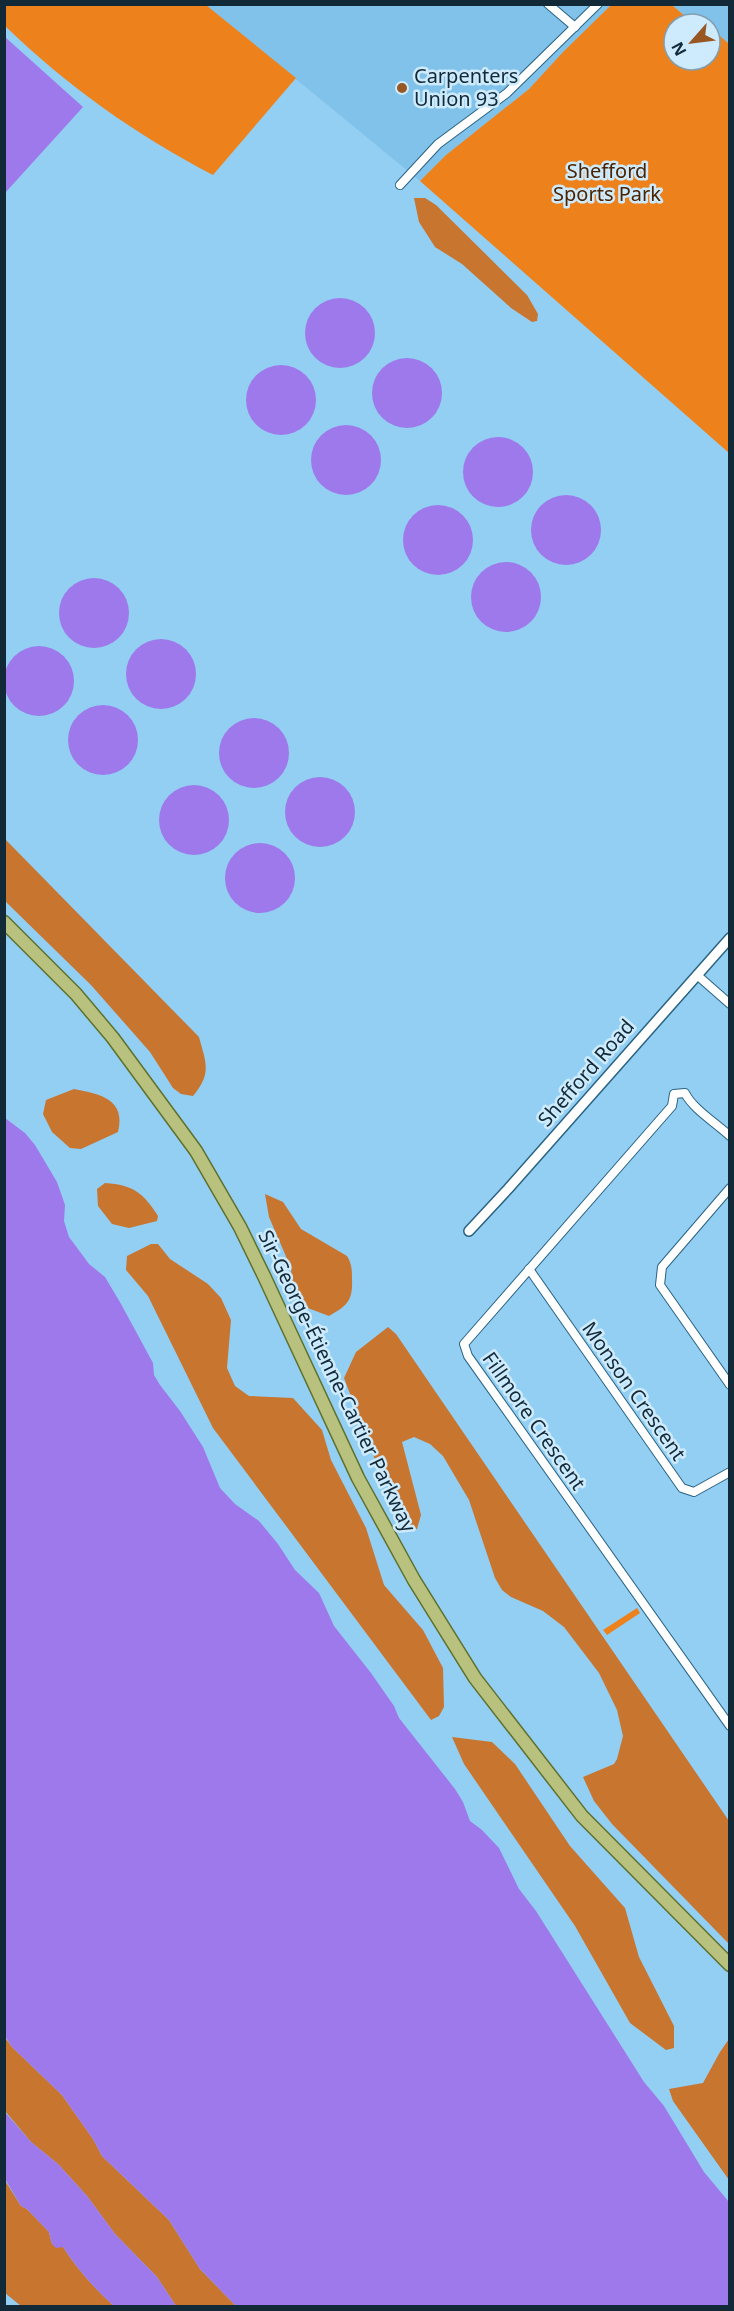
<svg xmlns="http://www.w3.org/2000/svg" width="734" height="2311" viewBox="0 0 734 2311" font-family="'Noto Sans',sans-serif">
<rect width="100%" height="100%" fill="#93cef3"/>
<!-- built -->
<g fill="#80c2ea">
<polygon points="206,5 611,5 563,52 529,89 446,155 420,181"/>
<polygon points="672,5 729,5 729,44 720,36 710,38 710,24 694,24"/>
</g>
<!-- green -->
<g fill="#ed821d">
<path d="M4,5h202l90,73 -83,97c-77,-40 -146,-89 -208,-149z"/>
<polygon points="611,5 672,5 694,24 674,24 674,60 710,60 710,38 720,36 729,44 729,453 420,181 446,155 529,89 563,52"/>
<polygon points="637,1608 640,1613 607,1635 603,1630"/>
</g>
<!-- forest -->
<g fill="#c8752f">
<polygon points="414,198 425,198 436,205 527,295 538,314 537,321 532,322 511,308 462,264 435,247 419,222"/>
<path d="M5,839l194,198c7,26 13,36 -6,59l-12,-2 -8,-6 -23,-36 -59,-67 -86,-84z"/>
<path d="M74,1089c26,5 52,10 44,43l-37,17 -11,-1 -18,-16 -9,-18 3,-14z"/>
<path d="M105,1183c29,2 38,10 53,33l-1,5 -28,7 -17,-4 -14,-18 -1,-17z"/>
<path d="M265,1194l18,8 18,27 46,27c5,8 5,15 5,23 1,22 -5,27 -23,37l-24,-9 -13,-18 -1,-21 -22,-51z"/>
<polygon points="151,1244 158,1244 170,1259 208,1284 221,1298 231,1320 227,1368 235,1386 249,1396 293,1398 322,1430 331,1460 366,1528 384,1585 423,1630 443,1668 444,1707 439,1716 431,1720 213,1428 148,1296 126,1270 127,1256"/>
<polygon points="388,1327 396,1334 729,1821 729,1944 612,1824 594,1801 583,1777 614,1764 617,1759 623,1736 617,1710 599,1673 564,1627 543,1611 511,1597 502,1590 495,1578 469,1500 443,1456 430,1444 414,1437 402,1442 421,1515 417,1529 410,1530 407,1525 376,1462 344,1378 356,1352"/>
<polygon points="452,1737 492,1742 515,1764 570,1846 625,1908 639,1957 674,2026 674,2048 666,2050 630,2023 575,1926 464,1764"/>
<polygon points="4,2036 12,2047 62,2095 93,2139 102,2156 169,2220 200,2269 236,2306 176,2306 157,2277 115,2234 87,2196 58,2164 31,2142 5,2111"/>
<polygon points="729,2039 729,2180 673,2101 669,2089 703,2083 720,2052"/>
<path d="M4,2179l17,27 6,3 22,23 3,12 11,3c15,23 31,41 51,59h-93l-16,-13z"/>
</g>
<!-- water -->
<g fill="#9e79eb">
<polygon points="5,37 83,107 5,193"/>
<circle cx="340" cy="333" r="35"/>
<circle cx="407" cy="393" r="35"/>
<circle cx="281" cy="400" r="35"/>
<circle cx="346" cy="460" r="35"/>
<circle cx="498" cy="472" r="35"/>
<circle cx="566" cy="530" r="35"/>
<circle cx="438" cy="540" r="35"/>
<circle cx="506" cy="597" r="35"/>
<circle cx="94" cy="613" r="35"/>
<circle cx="161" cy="674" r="35"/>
<circle cx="39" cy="681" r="35"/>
<circle cx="103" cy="740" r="35"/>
<circle cx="254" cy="753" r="35"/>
<circle cx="320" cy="812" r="35"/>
<circle cx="194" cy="820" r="35"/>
<circle cx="260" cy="878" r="35"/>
<polygon points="5,1118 25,1133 35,1145 57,1182 65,1205 64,1221 69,1237 89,1264 105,1277 121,1304 153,1363 154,1375 160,1385 180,1411 203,1447 220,1488 235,1504 259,1521 278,1544 295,1570 319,1593 334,1626 371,1673 394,1706 399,1718 455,1789 463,1802 470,1821 482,1830 499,1848 519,1889 536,1911 644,2082 664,2106 704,2172 729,2202 729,2306 236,2306 200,2269 169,2220 102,2156 93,2139 62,2095 12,2047 5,2036"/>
<path d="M4,2111l27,31 27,22 29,32 28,38 42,43 19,29h-62c-20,-18 -36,-36 -51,-59l-7,1 -4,-4 -3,-12 -22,-23 -6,-3 -16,-27z"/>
</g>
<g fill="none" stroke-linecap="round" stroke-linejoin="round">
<!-- minor casing -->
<g stroke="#296383" stroke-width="10">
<g id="minor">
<polyline points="548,4 575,27"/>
<polyline points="400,185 438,144 507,93 598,4"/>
<polyline points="697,975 730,1004"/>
<path d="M730,1136c-14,-13 -38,-28 -45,-43l-11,1 -2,12 -208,238 4,12 262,370"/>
<polyline points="730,1188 662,1267 660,1285 730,1385"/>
<polyline points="529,1269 682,1488 694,1492 730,1472"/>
</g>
</g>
<!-- tertiary casing -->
<g stroke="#296383" stroke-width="12">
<polyline id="tertiary" points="469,1231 508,1189 730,938"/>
</g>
<!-- primary casing -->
<g stroke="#5f712c" stroke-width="15">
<polyline id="primary" points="4,922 76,994 113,1038 196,1151 240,1227 264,1276 358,1478 414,1580 475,1678 582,1816 730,1965"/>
</g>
<!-- minor -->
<use href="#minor" stroke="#fff" stroke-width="8"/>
<!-- tertiary -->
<use href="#tertiary" stroke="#fff" stroke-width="9"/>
<!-- primary -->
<use href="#primary" stroke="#b8c17d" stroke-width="12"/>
</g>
<!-- markers -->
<circle fill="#985722" stroke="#ceebfe" stroke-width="2" cx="402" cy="88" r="6"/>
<g text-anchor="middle" stroke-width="5" stroke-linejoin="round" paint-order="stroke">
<!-- poi labels -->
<g font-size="20" fill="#122a38" stroke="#ceebfe" text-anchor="start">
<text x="414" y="83">Carpenters<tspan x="414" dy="23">Union 93</tspan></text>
</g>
<!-- park labels -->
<g font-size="20" fill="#4c2300" stroke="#ceebfe">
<text x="607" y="178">Shefford<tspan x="607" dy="23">Sports Park</tspan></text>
</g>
<!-- street labels -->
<g font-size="20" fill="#122a38" stroke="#ceebfe">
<text transform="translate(586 1073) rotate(-49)" y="7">Shefford Road</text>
<text transform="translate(337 1381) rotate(64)" y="7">Sir-George-Étienne-Cartier Parkway</text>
<text transform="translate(634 1391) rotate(55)" y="7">Monson Crescent</text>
<text transform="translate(534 1421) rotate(55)" y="7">Fillmore Crescent</text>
</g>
</g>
<!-- border -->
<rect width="734" height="2311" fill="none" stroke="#122a38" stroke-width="12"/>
<!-- north arrow -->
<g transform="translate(692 42) rotate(242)"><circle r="28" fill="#ceebfe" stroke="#839eaf" stroke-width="1.5"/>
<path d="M0-4.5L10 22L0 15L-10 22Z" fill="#985722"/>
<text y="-9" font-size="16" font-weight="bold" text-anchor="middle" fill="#122a38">N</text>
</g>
</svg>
